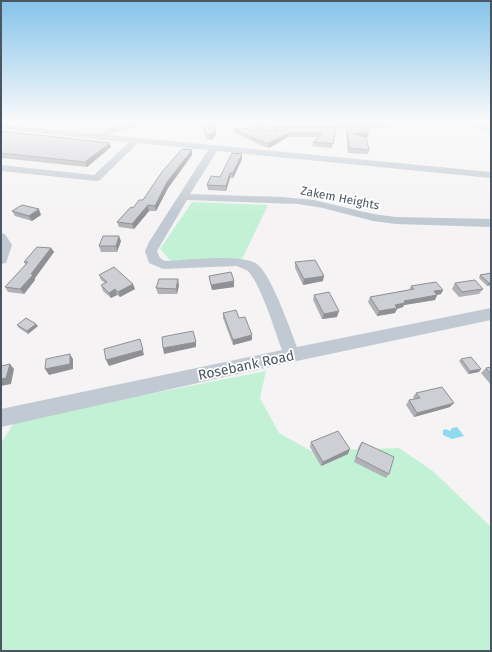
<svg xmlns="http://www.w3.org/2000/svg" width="492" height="652" viewBox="0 0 492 652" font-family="'Fira Sans',sans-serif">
<rect width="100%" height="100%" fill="#f5f3f3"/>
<!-- green -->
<g fill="#c3f1d5">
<polygon points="192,202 268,205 242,259 171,261 160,249"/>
<polygon points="266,371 260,398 279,433 311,451 399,448 434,472 491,527 491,651 1,651 1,443 16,420"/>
</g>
<!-- water -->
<polygon fill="#90daee" points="457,427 464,436 452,439 443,435 443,430 446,429 450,431 452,428"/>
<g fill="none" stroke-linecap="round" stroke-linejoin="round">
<!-- minor -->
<g fill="#c1cad2" fill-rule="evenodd">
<path d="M135,123h13l-1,2 -32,7 -5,3 381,37v6l-274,-27 -27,43 92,3 32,3 59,14 23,3 95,2v8l-95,-3 -23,-3 -50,-13 -25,-4 -111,-4 -30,51 3,7 5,3c21,-1 77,-8 92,3 14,10 33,65 40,83l194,-39v12l-199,42 -291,65v-18l281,-59c-7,-19 -21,-65 -34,-79 -3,-2 -8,-3 -11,-5l-74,3 -14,-6 -4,-12 4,-9 59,-92 -70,-7 -38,37 -4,1 -95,-10v-6l93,10 35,-33 -29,-2 -4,-1 -95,-10v-4l99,9 9,-6z"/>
<path d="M248,123h8l8,2 139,-2c-10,9 -118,6 -139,6l-12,-1z"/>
<polygon points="465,123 475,123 491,129 491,134"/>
<polygon points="1,233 5,234 12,245 6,263 1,264"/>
</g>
</g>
<!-- wall -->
<g fill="#b0b2b7">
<polygon points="203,123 214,123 216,134 212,140 206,139"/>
<polygon points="347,126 368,137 366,137 369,150 368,154 348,153 346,131"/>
<polygon points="275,127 336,127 332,148 312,146 313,142 319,137 288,137 269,148 260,145 234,132 233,128 274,131"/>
<polygon points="1,131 111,147 87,167 1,158"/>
<polygon points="192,150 192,155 168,188 156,211 149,211 134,229 119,227 117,222 143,200"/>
<polygon points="242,154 242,159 233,178 230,178 226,191 208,190 207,185 220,177"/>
<polygon points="12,211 41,215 32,221 15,216"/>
<polygon points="121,241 117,252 101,252 99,246"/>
<polygon points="51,248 54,252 35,278 35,280 24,294 8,292 5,287 26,265 24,262"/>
<polygon points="295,262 323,281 303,285 295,268"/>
<polygon points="491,273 491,285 487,286 479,278 480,275"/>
<polygon points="99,275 135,289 120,297 117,295 111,298 103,291 101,285 105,283 101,280"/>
<polygon points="209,276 234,281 234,287 212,290 210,281"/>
<polygon points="455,283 483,289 479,294 459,297 452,289"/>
<polygon points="179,285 177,294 158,294 156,288"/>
<polygon points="411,286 443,290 441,294 437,295 435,300 404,305 403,307 397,309 395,313 377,316 368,302 370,297 409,290"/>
<polygon points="314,295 337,317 322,319 313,300"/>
<polygon points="223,313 239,318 252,335 252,340 233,345 223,318"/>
<polygon points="17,325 38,326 28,334 19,328"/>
<polygon points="461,359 479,372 468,374 459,361"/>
<polygon points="491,367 491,385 481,373 486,368"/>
<polygon points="416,393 450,407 414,417 406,405 409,400 414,399 413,397"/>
<polygon points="311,442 348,454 321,466 310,447"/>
<polygon points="362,442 389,474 386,478 354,462 359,446"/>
</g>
<!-- shaded-wall -->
<g fill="#909195">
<polygon points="215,130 216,134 212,140 211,135"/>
<polygon points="369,132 368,137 352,138 353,134"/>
<polygon points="289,133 288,137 269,148 269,143"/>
<polygon points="110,143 111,147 87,167 85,162"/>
<polygon points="192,150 192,155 168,188 156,211 155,206 167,182"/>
<polygon points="242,154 242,159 233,178 233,173"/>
<polygon points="230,173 230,178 226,191 226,186"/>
<polygon points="148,205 149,211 134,229 132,224"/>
<polygon points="39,209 41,215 32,221 29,216"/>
<polygon points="119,236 121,241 117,252 116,246"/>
<polygon points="51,248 54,252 35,278 35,280 24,294 20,289"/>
<polygon points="324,276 323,281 303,285 304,279"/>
<polygon points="178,279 179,285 177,294 176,289"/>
<polygon points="234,281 234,287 212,290 211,285"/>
<polygon points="489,283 491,283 491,285 487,286"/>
<polygon points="133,284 135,289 120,297 118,292"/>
<polygon points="115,289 117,295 111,298 109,293"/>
<polygon points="443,290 441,294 431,296 434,291"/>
<polygon points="437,295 435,300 404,305 403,307 397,309 395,313 377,316 379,311 404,301"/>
<polygon points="339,311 337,317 322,319 324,314"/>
<polygon points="36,324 38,326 28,334 27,331"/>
<polygon points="252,335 252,340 233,345 233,340"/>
<polygon points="140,339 144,355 109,366 106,360"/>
<polygon points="196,342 196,347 164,354 163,348"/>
<polygon points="70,354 73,359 73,369 49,375 45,369"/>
<polygon points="10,364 14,369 11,384 1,386 1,379"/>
<polygon points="481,369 479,372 468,374 470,371"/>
<polygon points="454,403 450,407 414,417 417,413"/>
<polygon points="350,449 348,454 321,466 323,462"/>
</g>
<!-- building -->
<g fill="#cdcfd5" stroke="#909195">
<polygon points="203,123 214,123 215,130 211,135 205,135"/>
<polygon points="347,126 364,126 369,132 353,134 366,137 369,150 349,148"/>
<polygon points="275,127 336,127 333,144 313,142 323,133 289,133 269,143 260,141 233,128 277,131"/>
<polygon points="1,131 110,143 85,162 1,153"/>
<polygon points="182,149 192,150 167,182 155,206 148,205 132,224 117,222 131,207 133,208 139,200 143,200 162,172"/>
<polygon points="232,153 242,154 233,173 230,173 226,186 207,185 211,176 220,177"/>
<polygon points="22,205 39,209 29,216 12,211"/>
<polygon points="103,236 119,236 116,246 99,246"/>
<polygon points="37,247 51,248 31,274 33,275 20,289 5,287 28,262 24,262"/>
<polygon points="315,260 324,276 304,279 295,262"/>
<polygon points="114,267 133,284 118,292 115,289 109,293 101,285 107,282 99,275"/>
<polygon points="231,272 234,281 211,285 209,276"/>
<polygon points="491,273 491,283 489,283 480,275"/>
<polygon points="159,279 178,279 176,289 156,288"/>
<polygon points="475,280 483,289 462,292 455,283"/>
<polygon points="436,282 443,290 434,291 437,295 404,301 405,303 395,305 397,308 379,311 370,297 414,289 411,286"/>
<polygon points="329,292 339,311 324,314 314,295"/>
<polygon points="236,310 239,318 245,317 252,335 233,340 223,313"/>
<polygon points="26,318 36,324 27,331 17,325"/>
<polygon points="193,331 196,342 163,348 162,337"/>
<polygon points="140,339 143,350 106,360 104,349"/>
<polygon points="70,354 70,364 45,369 46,359"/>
<polygon points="471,357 481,369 470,371 461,359"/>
<polygon points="10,364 6,378 1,379 1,366"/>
<polygon points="491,367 491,374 486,368"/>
<polygon points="442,387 454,403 417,413 409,400 420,398 416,393"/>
<polygon points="338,431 350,449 323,462 311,442"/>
<polygon points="362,442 394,457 389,474 356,457"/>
</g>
<!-- sky -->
<linearGradient id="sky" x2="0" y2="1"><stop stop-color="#85c3ea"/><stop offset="0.57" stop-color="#fafafa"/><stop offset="1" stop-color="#fafafa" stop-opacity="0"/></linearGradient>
<rect width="492" height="214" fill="url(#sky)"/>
<g text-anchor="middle" stroke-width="3.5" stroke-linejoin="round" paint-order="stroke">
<!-- far-street labels -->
<g font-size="12" fill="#4a5661" stroke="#fff">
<text transform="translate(340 198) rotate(11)" y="4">Zakem Heights</text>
</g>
<!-- street labels -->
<g font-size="14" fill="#4a5661" stroke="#fff">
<text transform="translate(246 365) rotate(-12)" y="5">Rosebank Road</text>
</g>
</g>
<!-- border -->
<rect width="492" height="652" fill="none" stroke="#4a5661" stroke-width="4"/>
</svg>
